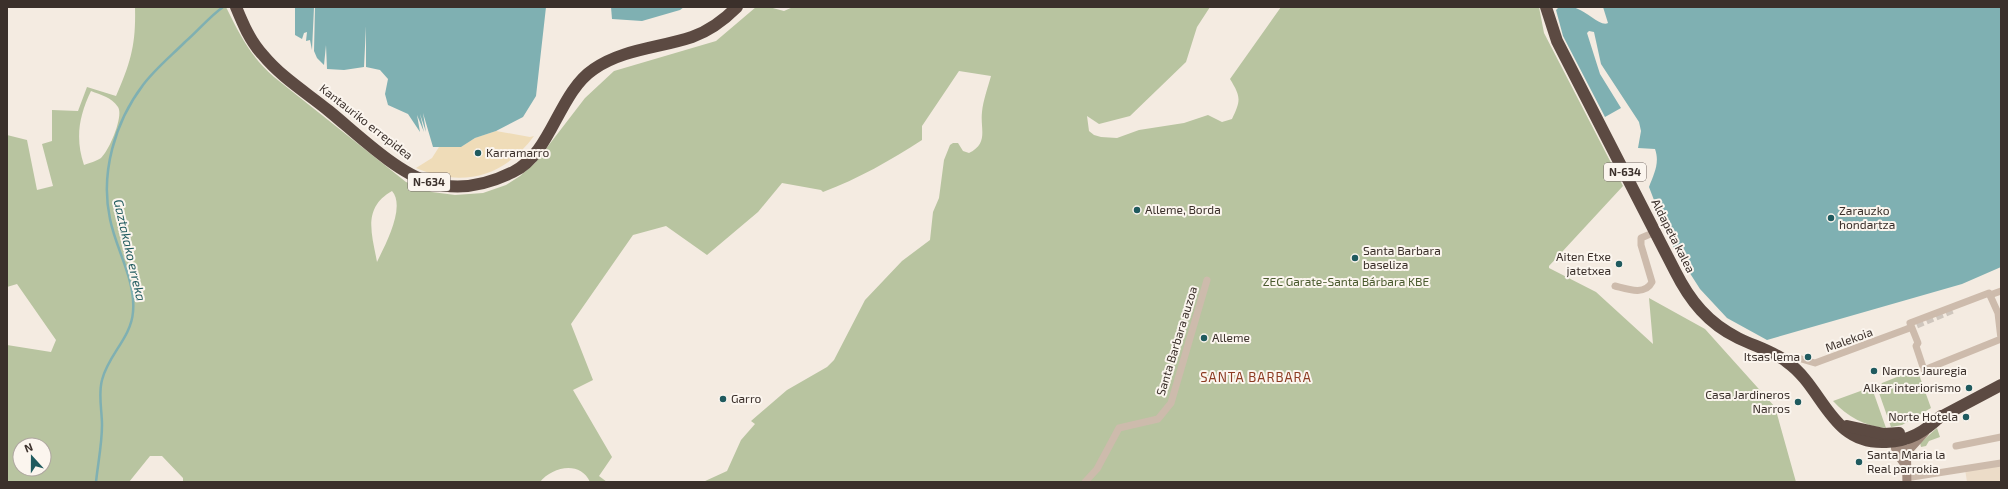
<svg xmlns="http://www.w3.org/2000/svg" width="2008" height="489" viewBox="0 0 2008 489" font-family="'Exo 2',sans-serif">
<rect width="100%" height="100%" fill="#f4ebe1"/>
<!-- green -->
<g fill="#b8c4a0" fill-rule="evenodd">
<path d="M135,7h91c14,28 24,49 48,70l132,105 26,10 23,3 28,-2 23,-8 14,-9 15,-13 50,-65 29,-27 102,-30 40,-34h13l15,4 9,-4h417l-13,20 -11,35 -56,54 -31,8 -12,-8 2,15 5,4 7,2 16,1 22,-8 45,-7 24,-8 14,7 10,-3c9,-19 9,-22 -2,-40l51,-72h258l5,26 79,153 -74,80v2l47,24 57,52 -4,-46 56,31 70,78 21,75h-1093l24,-11 14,-31 14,-16 -4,-3 36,-31 40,-23 7,-7 31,-60 37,-39 28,-21 3,-28 6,-14 5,-38 6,-15 3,-2h5l5,8 6,2c20,-10 11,-24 13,-41 1,-11 6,-25 9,-36l-32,-5 -37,55v14c-31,20 -64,39 -99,52l-2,-2 -39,-7 -24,29 -51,43 -41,-29 -33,9 -62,89 22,56 -20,10 39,67 -13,19 8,6h-17c-10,-22 -38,-15 -50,0h-357v-4l-21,-22h-12l-21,26h-122v-137l44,7 5,-12 -39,-56 -10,3v-152l20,5 10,50 16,-4 -11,-42 10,-3v-31l26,1 9,-24 29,9c15,-34 20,-52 19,-89zM91,91c10,4 20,6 27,16 6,9 -9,44 -17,51 -4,3 -12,5 -17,7 -9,-27 -5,-49 7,-74zM392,191c14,16 -7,54 -15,71 -5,-28 -15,-54 15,-71zM20,445h24v24h-24z"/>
<polygon points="1917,369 1931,408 1902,425 1891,427 1878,390 1882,383"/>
<path d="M1866,389l7,2 13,37c-22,-2 -38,-11 -53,-27z"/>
<polygon points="1937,428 1940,437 1929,441 1926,446 1921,447 1920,443"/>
</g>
<!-- sand -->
<path fill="#efdcb8" d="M496,131l34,6 4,-1c-30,41 -72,52 -118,32l16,-10 7,-11h22l14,-9z"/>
<!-- plaza -->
<polygon fill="#ecdcc8" points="2001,463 2001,482 1967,482 1965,469"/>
<!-- water -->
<g fill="#7fb0b2">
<polygon points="295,7 314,7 312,50 310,40 306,41 307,32 304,33 302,39 295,35"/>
<polygon points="315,7 546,7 536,96 523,117 496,131 475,138 461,147 433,147 423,113 426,132 420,114 424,132 417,115 420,132 408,114 388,105 385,94 388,79 380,70 366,67 366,26 364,67 344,70 327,69 326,45 324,65 317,58 314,51"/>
<polygon points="611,7 684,7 680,10 642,21 612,19"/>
<path d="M1559,7c6,0 13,-1 19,2 9,3 23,18 30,14l-5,-16h398v260l-39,17 -195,56 -40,-22 -27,-29 -30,-47 -21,-55c5,-13 11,-24 6,-38l-17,-1 3,-17 -2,-9 -38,-58 -7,-32 -5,-1 -2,2 13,41 21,34 -16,9 -42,-81 -7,-26z"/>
</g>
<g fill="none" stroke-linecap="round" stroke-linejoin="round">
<!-- stream -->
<path stroke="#7fb0b2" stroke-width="2.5" d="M96,482c2,-19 6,-38 6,-57 0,-15 -4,-30 0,-45 6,-25 29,-42 31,-68 3,-32 -17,-62 -23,-93 -10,-46 5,-97 33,-134 12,-16 28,-29 42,-43 13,-11 24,-25 38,-35"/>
<!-- street-tunnel -->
<polyline stroke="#cfc6bd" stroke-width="7" stroke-dasharray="7 3.5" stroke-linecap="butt" points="1907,329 1953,310"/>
<!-- street -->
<g stroke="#cdbbac" stroke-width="7">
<path d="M1615,286c12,3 30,10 37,-4l-11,-37v-7l14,-6"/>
<polyline points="1990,295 2001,291"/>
<polyline points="2001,339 1998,313 1989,293 1910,323 1918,343 1916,346 1924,370 2001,339"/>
<polyline points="1798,358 1815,363 1907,329"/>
<polyline points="1956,446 2001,437"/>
<polyline points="1912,477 2001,463"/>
<polyline points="1085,482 1097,469 1119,428 1158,419 1171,403 1207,280"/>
</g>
<!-- secondary -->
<g stroke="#a18a7d" stroke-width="9">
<path d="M1896,437c14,10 10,30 11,45"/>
<polyline points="1901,438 1895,444 1896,452 1906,466"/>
<polyline points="1906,453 1925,432"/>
</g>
<!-- highway -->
<g stroke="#5c4a42" stroke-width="12">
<path d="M236,7c7,17 14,34 27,48 18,22 44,38 66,56 27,22 68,62 100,71 28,9 58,3 84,-10 39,-19 45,-79 81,-103 29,-20 65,-21 98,-32 17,-6 32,-17 45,-30"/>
<path d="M1546,7l11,34 118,230c15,30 33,52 63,67 16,8 35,13 49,24 37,26 43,83 99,80 24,-1 38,-10 55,-26"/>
<polyline points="1935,420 2001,385"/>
<polyline points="1847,426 1884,434 1899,433"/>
</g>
</g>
<!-- markers -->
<g fill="#1f5a5e" stroke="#fbf5ee" stroke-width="1.5">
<circle cx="478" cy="153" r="4"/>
<circle cx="1137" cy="210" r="4"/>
<circle cx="1831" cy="218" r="4"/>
<circle cx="1355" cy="258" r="4"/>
<circle cx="1619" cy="264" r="4"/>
<circle cx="1204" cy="338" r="4"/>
<circle cx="1808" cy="357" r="4"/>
<circle cx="1874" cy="371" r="4"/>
<circle cx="1969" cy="388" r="4"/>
<circle cx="723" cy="399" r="4"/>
<circle cx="1798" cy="402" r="4"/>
<circle cx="1966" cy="417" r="4"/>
<circle cx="1859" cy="462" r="4"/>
</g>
<g text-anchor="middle" stroke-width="4" stroke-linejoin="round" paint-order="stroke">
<!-- shield labels -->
<g fill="#fbf5ee" stroke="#756b66" stroke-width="1">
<rect x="1604" y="163" width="42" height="18" rx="3"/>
<rect x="408" y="173" width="42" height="18" rx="3"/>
</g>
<g font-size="11" font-weight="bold" fill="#3b302b">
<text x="1625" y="176">N-634</text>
<text x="429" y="186">N-634</text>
</g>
<!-- street labels -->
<g font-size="12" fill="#3b302b" stroke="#fbf5ee">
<text transform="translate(366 122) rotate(38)" y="4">Kantauriko errepidea</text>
<text transform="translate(1673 236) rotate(63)" y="4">Aldapeta kalea</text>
<text transform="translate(1849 340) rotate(-20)" y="4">Malekoia</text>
<text transform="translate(1177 341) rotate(-73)" y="4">Santa Barbara auzoa</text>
</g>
<!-- poi labels -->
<g font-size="12" fill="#3b302b" stroke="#fbf5ee" text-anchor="start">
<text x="486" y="157">Karramarro</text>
<text x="1145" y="214">Alleme, Borda</text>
<text x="1839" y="215">Zarauzko<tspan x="1839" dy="14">hondartza</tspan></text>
<text x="1363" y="255">Santa Barbara<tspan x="1363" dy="14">baseliza</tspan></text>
<text x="1611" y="261" text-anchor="end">Aiten Etxe<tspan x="1611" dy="14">jatetxea</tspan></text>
<text x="1212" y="342">Alleme</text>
<text x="1800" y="361" text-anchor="end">Itsas lema</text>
<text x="1882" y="375">Narros Jauregia</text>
<text x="1961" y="392" text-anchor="end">Alkar interiorismo</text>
<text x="1790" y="399" text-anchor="end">Casa Jardineros<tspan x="1790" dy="14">Narros</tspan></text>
<text x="731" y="403">Garro</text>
<text x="1958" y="421" text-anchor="end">Norte Hotela</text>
<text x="1867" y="459">Santa Maria la<tspan x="1867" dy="14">Real parrokia</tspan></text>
</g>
<!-- park labels -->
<g font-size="12" fill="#4a5a2e" stroke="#fbf5ee">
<text x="1346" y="286">ZEC Garate-Santa Bárbara KBE</text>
</g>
<!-- water labels -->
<g font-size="13" font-style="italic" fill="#1f5a5e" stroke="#fbf5ee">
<text transform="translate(130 250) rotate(77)" y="5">Gaztakako erreka</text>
</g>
<!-- neighbourhood labels -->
<g font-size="13" letter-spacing="1" fill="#8c3b22" stroke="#fbf5ee">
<text x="1256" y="382">SANTA BARBARA</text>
</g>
</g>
<!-- border -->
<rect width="2008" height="489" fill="none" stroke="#3b302b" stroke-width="16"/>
<!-- north arrow -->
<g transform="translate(32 457) rotate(339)"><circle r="19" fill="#fbf5ee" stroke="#aea6a0"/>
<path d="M0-3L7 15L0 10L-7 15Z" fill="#1f5a5e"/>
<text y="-6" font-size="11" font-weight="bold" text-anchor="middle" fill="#3b302b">N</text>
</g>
</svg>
